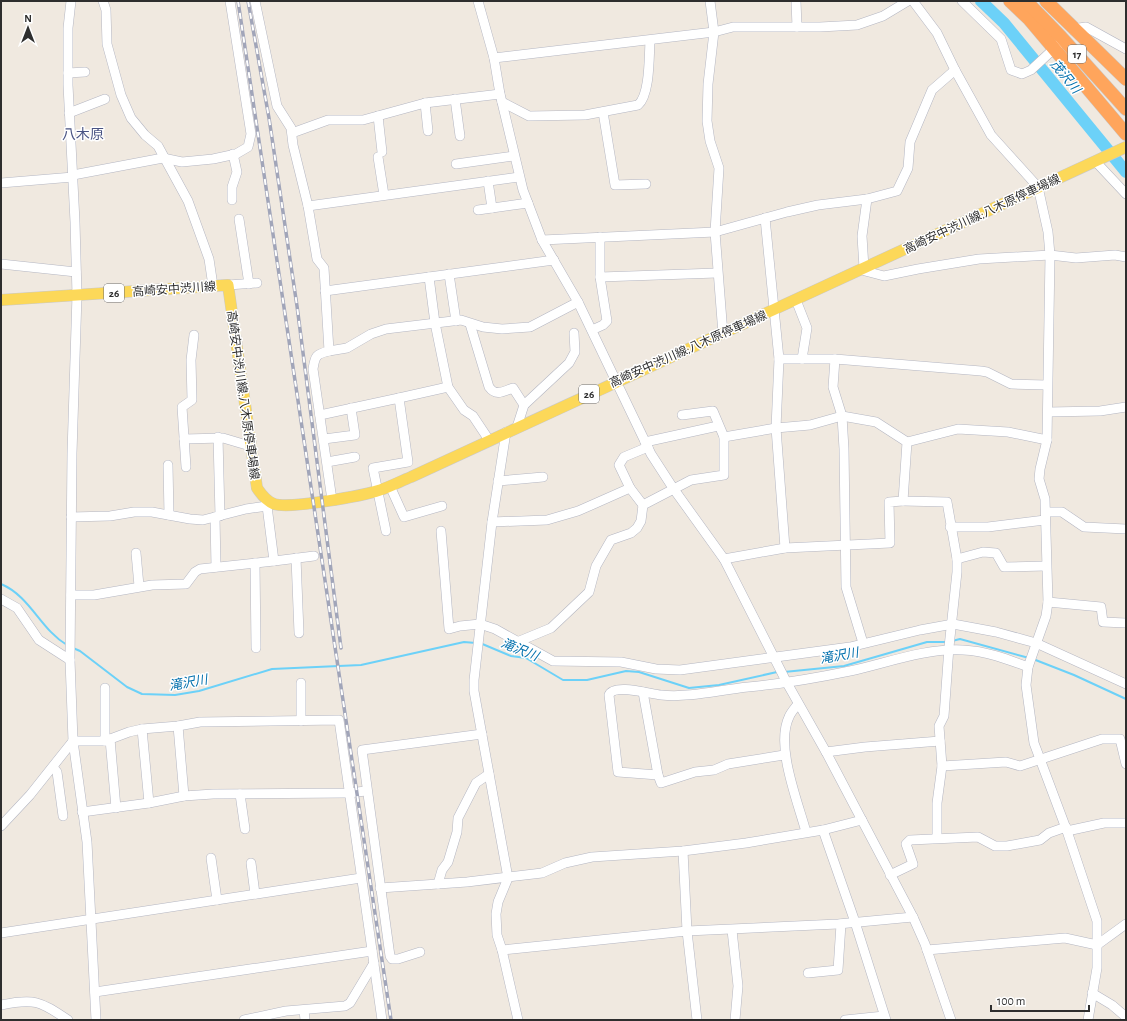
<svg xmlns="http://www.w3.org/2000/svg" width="1127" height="1021" viewBox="0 0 1127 1021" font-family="'Alegreya Sans','Noto Sans JP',sans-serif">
<rect width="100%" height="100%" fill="#f0e9e0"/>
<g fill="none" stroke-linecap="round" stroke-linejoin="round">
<!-- stream -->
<g stroke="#6cd1f8" stroke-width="2">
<path d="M1,584c29,12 40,46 66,61"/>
<polyline points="952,641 960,639 1029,658"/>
<polyline points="480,643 511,656 526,658 563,680 587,680 626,671 639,672 689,688 719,685 777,672"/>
<polyline points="73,648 80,651 127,687 142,694 175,695 199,691 272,669 361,665 464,642 476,643"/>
<polyline points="1033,659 1074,675 1126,699"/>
<polyline points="784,672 844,666 927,642 946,642"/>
</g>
<!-- river -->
<polyline stroke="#6cd1f8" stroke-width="12" points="981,1 1004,23 1126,172"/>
<!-- minor casing -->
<g stroke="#b4b6c2" stroke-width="10">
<g id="minor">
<polyline points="71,1 68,28 68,85 75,222 77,295 72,453 70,660 73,741 87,842 96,1020"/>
<polyline points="103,1 106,10 107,44 121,95 131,118 145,135 158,146 188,201 209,259 213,286"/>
<path d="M255,1l22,105 14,22 2,17 15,61 9,53 7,9 5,83c-13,3 -14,5 -16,18l19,131"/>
<polyline points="478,1 494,58 500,94 523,190 542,240 578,302 651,454 673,488 724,559 787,683 826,752 913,917 925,944 951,1020"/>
<polyline points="710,1 714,32 708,84 707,121 710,141 719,168 715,232 723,334"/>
<polyline points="796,1 797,27"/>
<polyline points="913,1 937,33 955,70 991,135 1038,187 1048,232 1050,255 1047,440 1040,469 1039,479 1045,499 1048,602 1046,616 1028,667 1026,685 1034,743 1067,831 1097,921 1097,968 1088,1020"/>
<polyline points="962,1 1001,39 1011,70 1022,74 1031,70 1058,45"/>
<polyline points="1074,31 1079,28 1086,27 1126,49"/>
<polyline points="494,58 714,32 733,27 820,27 857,25 883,16 908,1"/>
<polyline points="68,73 85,72"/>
<polyline points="455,99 460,136"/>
<path d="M502,102l27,14 56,-1 53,-10c12,-10 11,-48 12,-64"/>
<polyline points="425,103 428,131"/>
<polyline points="603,112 615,185 646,184"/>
<polyline points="69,113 105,99"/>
<polyline points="378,116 382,152"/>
<polyline points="292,133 328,120 363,120 425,103 500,94"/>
<polyline points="378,157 384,195"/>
<polyline points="1096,162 1126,194"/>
<polyline points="456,164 514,156"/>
<polyline points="73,175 163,158 182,162 213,159 236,154 248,147 251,134 230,1"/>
<polyline points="488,181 492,208"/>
<polyline points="1,183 73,177"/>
<polyline points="867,199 862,236 864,268 865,271 884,276 918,269 979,259 1050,255 1076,258 1115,255 1126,257"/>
<polyline points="232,200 232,187 237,172 233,154"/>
<polyline points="308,206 519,177"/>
<polyline points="478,210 528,203"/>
<polyline points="765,218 779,359 835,359 981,371 987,372 1011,384 1047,385"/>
<polyline points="239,219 249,284"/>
<polyline points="542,240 715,232 787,212 818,205 867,199 897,191 908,168 910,142 932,90 955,70"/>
<polyline points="1,264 76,272"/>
<polyline points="449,274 456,321"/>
<polyline points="429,277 435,323 448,387 464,410 473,416 489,440"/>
<polyline points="600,277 717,273"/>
<polyline points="228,285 257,283"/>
<polyline points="325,291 554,260"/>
<polyline points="796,300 807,328 802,359"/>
<path d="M470,324l19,63c7,10 15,4 24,1l11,17 -7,22"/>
<polyline points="592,330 603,325 607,321 600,277 600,237"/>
<polyline points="329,351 347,348 371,334 386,329 461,320 483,327 502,329 530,327 578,302"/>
<polyline points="779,359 776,428 785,548"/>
<polyline points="835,359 833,387 842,416 844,449 846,587 863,643"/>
<polyline points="399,398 448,387"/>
<polyline points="524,405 569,363 575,352 574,333"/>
<polyline points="1048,412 1100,411 1126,407"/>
<polyline points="320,415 399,398 408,462 373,468 386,531"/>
<polyline points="506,432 492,522 474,680 474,691 508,878 498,902 496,914 497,935 502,950 518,1020"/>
<polyline points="218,437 220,516"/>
<polyline points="724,437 776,428 810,425 842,416 876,422 907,442 903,501 947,502 957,559 957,572 949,647 944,716 939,726 942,766 937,803 937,838"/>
<polyline points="184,439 223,438 250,446"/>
<polyline points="324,439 355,435 351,408"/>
<polyline points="645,442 718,426"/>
<polyline points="907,442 958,429 1008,432 1047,440"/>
<polyline points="327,462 355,457"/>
<polyline points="168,465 169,515"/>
<polyline points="186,467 182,407 192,400 191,360 194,335"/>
<polyline points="498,481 543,477"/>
<polyline points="390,486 404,517 442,506"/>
<polyline points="630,488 619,465 624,457 648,447"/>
<polyline points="1046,512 1062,512 1084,527 1126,529"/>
<polyline points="71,517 110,516 134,512 152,512 190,519 203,520 246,509 267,506 269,502"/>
<polyline points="215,517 216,567"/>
<polyline points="492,522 547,520 578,511 630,488 643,505"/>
<polyline points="950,527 988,527 1045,520"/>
<polyline points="441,531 449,629 460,626 480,624 495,629 553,661 621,662 656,669 680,670 850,647 920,630 953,624 996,632 1036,643 1126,684"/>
<polyline points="136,553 139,586"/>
<polyline points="296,558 299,633"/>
<polyline points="724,559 785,548 890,543 889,502 903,501"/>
<polyline points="957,559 983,552 996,553 1004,567 1046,566"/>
<polyline points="274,561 314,556"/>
<polyline points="255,563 256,648"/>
<polyline points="71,595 94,595 152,585 186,584 195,572 200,569 274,561 267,506"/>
<polyline points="1,599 17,608 39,640 70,660"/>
<polyline points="1048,602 1101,607 1103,622 1126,623"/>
<polyline points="517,642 551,628 589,592 596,566 611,540 631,533 637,528 641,521 643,505 691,480 724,475 724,437 713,411 682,415"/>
<polyline points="301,683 301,721"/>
<polyline points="105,688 105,741"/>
<polyline points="643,692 658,775 661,783 695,772 714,770 728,764 784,755"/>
<path d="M798,704c-3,4 -7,8 -9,13 -14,29 9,85 17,115"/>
<polyline points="178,726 184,796"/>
<polyline points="142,729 149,803"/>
<polyline points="110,739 116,808"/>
<polyline points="826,752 865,747 940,741"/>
<polyline points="942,766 1006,762 1020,766 1102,739 1120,739 1126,764"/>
<polyline points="53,767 57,772 63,816"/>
<path d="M658,775l-40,-3 -9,-77c5,-12 41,-1 52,0 28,3 58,-5 87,-8 34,-3 68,-9 102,-16 37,-8 75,-23 113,-21 23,1 44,9 65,17"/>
<polyline points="240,794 245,829"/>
<polyline points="82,812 149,803 184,796 213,794 348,793 366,791"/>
<polyline points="1,826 30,795 73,741 105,741 129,732 142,729 178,726 200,722 339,720 382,1020"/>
<polyline points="823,830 855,922 886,1020"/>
<polyline points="1067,831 1104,823 1126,823"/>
<polyline points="683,851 687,931 697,1020"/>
<polyline points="211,858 217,900"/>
<polyline points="251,863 255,894"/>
<polyline points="890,875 913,864 906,844 910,840 978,837 995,846 1007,846 1040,840 1049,833 1066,827"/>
<polyline points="438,884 442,870 448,862 457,832 458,818 476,783 489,774"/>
<polyline points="380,888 467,882 542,873 565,863 592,857 683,851 746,843 823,830 862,820"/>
<polyline points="732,930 738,986 735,1020"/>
<polyline points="1,933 361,878"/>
<polyline points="502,950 687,931 838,924 913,917"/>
<polyline points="927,950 1065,938 1097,945 1126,924"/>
<polyline points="420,952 398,959 392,959 390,956 362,750 482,734"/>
<polyline points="808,973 838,970 841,924"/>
<polyline points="95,992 372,951"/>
<polyline points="1092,993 1112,1005 1126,1017"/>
<path d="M1,1005c33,-7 39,-4 67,15"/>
<polyline points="304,1010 305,1020"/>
<polyline points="244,1020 286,1011 345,1006 350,1003 374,963"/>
<polyline points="845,1020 884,1016"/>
</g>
</g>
<!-- major casing -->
<g stroke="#c9c9c9" stroke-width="12">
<path id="major" d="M1,300l227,-15 29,203c4,6 9,13 17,16 16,5 88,-8 106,-14 10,-3 21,-9 31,-13l715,-330"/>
</g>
<!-- highway casing -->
<g stroke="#c9c9c9" stroke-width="14">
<g id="highway">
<polyline points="1010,1 1029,19 1126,134"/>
<polyline points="1026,1 1061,37 1126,109"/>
<polyline points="1046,1 1126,79"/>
</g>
</g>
<!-- minor -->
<use href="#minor" stroke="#fff" stroke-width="9"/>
<!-- major -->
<use href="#major" stroke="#fcd859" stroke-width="11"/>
<!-- highway -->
<use href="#highway" stroke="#ffa55c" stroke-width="13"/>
<!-- rail casing -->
<g stroke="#a1a5b9" stroke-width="3.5">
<g id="rail">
<polyline points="238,1 391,1020"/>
<polyline points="248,1 269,118 297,306 341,648"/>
</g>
</g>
<!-- rail -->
<use href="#rail" stroke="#fff" stroke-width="2" stroke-dasharray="6" stroke-linecap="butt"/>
</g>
<g text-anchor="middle" stroke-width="3" stroke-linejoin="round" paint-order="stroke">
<!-- shield labels -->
<g fill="#fff" stroke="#6d6d6d" stroke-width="1">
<rect x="1068" y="45" width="18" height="18" rx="3"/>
<rect x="104" y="284" width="20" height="18" rx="3"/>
<rect x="579" y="385" width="20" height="18" rx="3"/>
</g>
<g font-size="11" font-weight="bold" fill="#2e2e2e">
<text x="1077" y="58">17</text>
<text x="114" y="297">26</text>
<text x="589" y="398">26</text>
</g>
<!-- street labels -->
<g font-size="12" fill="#2e2e2e" stroke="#fff">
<text transform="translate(982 214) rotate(-25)" y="4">高崎安中渋川線;八木原停車場線</text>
<text transform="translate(174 289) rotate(-4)" y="4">高崎安中渋川線</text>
<text transform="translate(688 349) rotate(-24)" y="4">高崎安中渋川線;八木原停車場線</text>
<text transform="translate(243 395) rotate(82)" y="4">高崎安中渋川線;八木原停車場線</text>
</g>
<!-- water labels -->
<g font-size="13" font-style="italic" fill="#0370ad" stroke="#fff">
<text transform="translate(1066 76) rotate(51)" y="5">茂沢川</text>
<text transform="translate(520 649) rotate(22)" y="5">滝沢川</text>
<text transform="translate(839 655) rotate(-10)" y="5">滝沢川</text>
<text transform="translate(188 682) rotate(-10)" y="5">滝沢川</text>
</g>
<!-- quarter labels -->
<g font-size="14" fill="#495383" stroke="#fff">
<text x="83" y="139">八木原</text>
</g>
</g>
<!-- border -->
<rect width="1127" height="1021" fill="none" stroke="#2e2e2e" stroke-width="4"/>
<!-- north arrow -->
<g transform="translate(28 28)" stroke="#ffffff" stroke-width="3" paint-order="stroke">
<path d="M0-3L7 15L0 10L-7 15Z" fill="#2e2e2e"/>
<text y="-6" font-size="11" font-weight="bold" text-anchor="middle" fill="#2e2e2e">N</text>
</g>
<!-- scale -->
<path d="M991 1005v6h98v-6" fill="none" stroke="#2e2e2e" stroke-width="2"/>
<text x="997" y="1005" font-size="12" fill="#2e2e2e" stroke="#ffffff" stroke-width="3" paint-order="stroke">100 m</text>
</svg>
